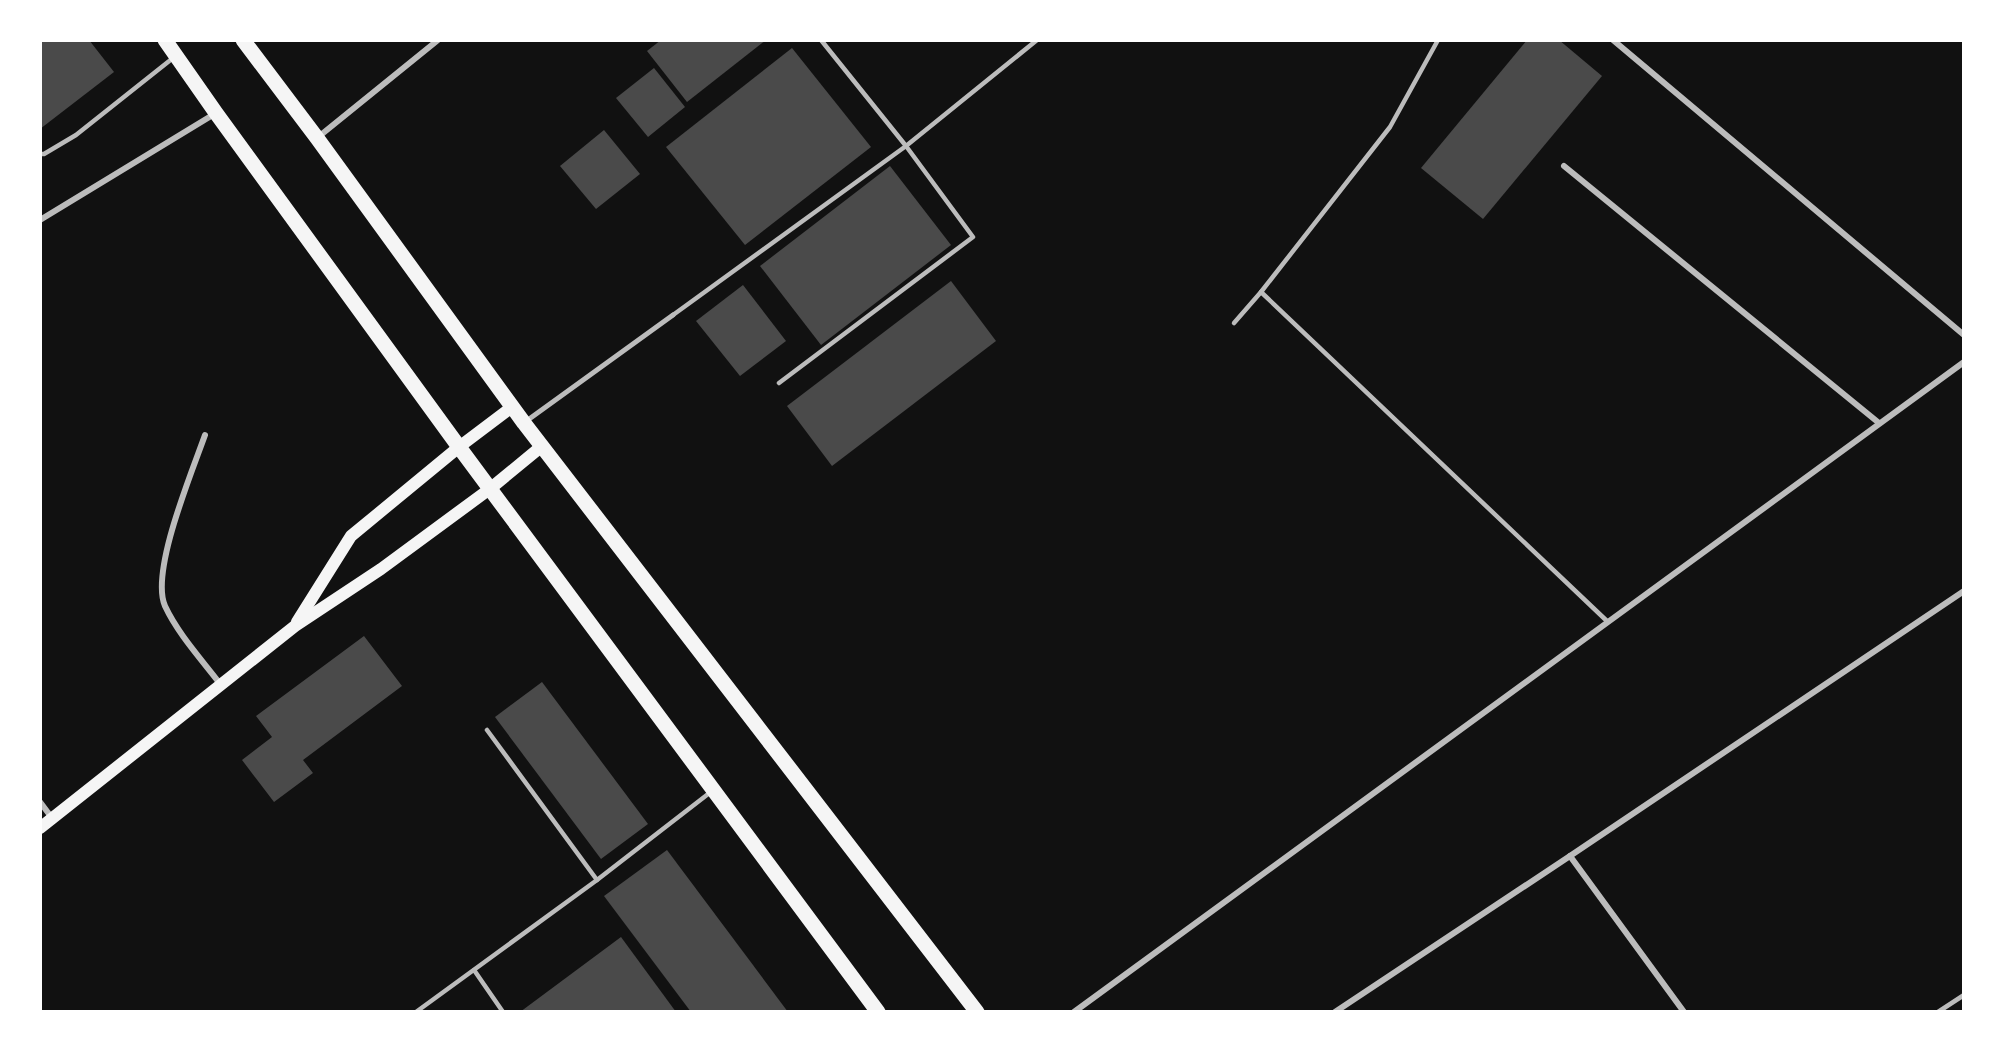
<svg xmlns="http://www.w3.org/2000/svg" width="2004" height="1052" viewBox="0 0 2004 1052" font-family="'IBM Plex Serif',serif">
<rect width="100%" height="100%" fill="#111"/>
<!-- building -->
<g fill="#4a4a4a">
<polygon points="40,40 89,40 114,72 40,129"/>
<polygon points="661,40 766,40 687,102 647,51"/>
<polygon points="1527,40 1559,40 1602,76 1483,219 1421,168"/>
<polygon points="792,48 871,147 745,245 666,147"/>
<polygon points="654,68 685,107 648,137 616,98"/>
<polygon points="604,130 640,174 596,209 560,166"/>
<polygon points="890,166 951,245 821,345 760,266"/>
<polygon points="951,281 996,341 832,466 787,406"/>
<polygon points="743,285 786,341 740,376 696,321"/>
<polygon points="364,636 402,686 303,760 313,773 274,802 242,760 272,737 256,716"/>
<polygon points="542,682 648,824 601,859 495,717"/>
<polygon points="667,850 788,1012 691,1012 604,896"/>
<polygon points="621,937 676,1012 520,1012"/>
</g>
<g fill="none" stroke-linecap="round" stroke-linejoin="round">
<!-- service -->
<g stroke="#bcbcbc" stroke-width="4.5">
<polyline points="1438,40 1390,127 1261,292 1608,622"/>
<polyline points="40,154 44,154 76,135 173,58"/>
<polyline points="673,315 906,146 1037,40"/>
<polyline points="1234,323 1261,292"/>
<polyline points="779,383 973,237 906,146 821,40"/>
<polyline points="487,730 597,880"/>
<polyline points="474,970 503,1012"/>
<polyline points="416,1012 597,880 712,791"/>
<polyline points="1938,1012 1964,995"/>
</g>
<!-- pedestrian -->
<polyline stroke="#bcbcbc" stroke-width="5" points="525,422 673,315"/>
<!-- minor -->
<g stroke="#bcbcbc" stroke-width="6">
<polyline points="1613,40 1964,335"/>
<polyline points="317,138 438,40"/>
<polyline points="1564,166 1879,423"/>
<polyline points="40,220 216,113"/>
<path d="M205,435c-13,37 -55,137 -40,171 13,28 37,54 56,79"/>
<polyline points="40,802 52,818"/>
<polyline points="1570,856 1684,1012"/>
<polyline points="1074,1012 1964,362"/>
<polyline points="1335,1012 1570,856 1964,591"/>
</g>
<!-- secondary -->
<g stroke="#f5f5f5" stroke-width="12">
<polyline points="297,622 351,536 459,447 512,407"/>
<polyline points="40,828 295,626 381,569 491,488 542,446"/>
</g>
<!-- primary -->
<g stroke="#f5f5f5" stroke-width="15">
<polyline points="165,40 216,113 459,447 878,1012"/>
<polyline points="243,40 317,138 524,423 977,1012"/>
</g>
</g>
<!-- border -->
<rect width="2004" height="1052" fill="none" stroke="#ffffff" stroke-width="84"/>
</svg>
